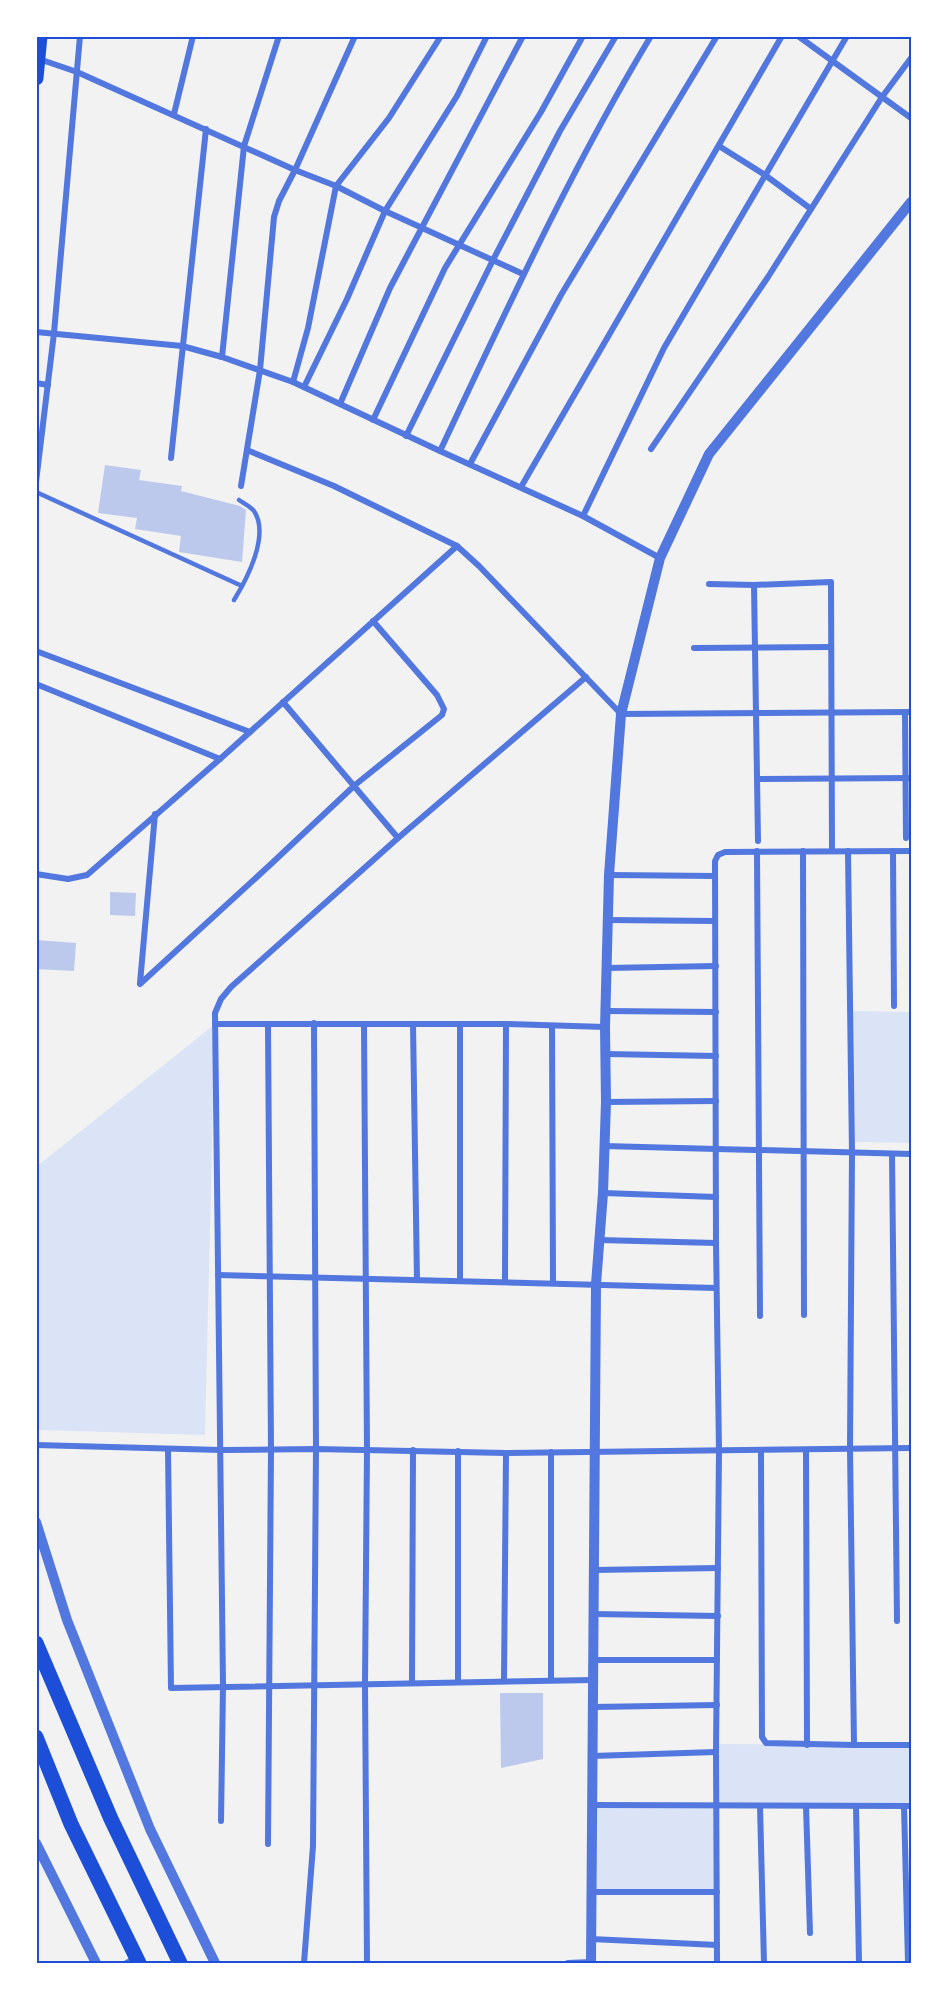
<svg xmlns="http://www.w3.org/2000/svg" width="947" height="1999" viewBox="0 0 947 1999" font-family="'Roboto Condensed',sans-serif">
<rect width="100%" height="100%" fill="#f2f2f2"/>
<!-- green -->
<g fill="#dbe4f7">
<polygon points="853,1011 911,1012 911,1143 855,1142"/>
<polygon points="215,1024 205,1435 38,1430 36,1424 36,1167"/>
<polygon points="716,1744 911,1745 911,1806 717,1806 717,1892 592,1892 592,1805 716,1806"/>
</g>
<!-- building -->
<g fill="#bdc9ec">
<polygon points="105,465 141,470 139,480 182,486 181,491 240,506 246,510 242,562 179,552 181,536 135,529 137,518 98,513"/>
<polygon points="110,892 136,893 135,916 110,915"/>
<polygon points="36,940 76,943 74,971 36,969"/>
<polygon points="500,1693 543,1693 543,1759 501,1768"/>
</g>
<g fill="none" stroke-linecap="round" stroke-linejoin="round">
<!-- service -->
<g stroke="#5277de" stroke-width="4.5">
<polyline points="36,492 242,586"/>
<path d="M234,600c13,-21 36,-65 20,-89 -3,-4 -11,-8 -15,-11"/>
<polyline points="125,1963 134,1958"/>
</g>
<!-- minor -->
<g stroke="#5277de" stroke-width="6">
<polyline points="798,36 911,118"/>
<polyline points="39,59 77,72 295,170 336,186 385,211 523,274"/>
<polyline points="174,114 193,36"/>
<polyline points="719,146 765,175 811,209"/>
<polyline points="36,332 182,346 222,357 293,382 440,451 583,516 660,558"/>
<polyline points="222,357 244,146 279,36"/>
<polyline points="293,382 308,328 336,186 389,118 441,36"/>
<polyline points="36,383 48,385"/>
<polyline points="304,387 347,299 385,211 457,96 487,36"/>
<polyline points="340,404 390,288 523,36"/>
<polyline points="373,420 445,268 541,112 583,36"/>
<polyline points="406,436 493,260 560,131 616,36"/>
<polyline points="651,449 768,277 882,97 911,58"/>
<polyline points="247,450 334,486 457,546 479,566 621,714 911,712"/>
<path d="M440,451c66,-140 131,-282 211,-415"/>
<polyline points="171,458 206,129"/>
<polyline points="470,464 561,295 717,36"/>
<polyline points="36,482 54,333 80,36"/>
<polyline points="241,486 260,370 274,217 279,201 295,170 355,36"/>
<polyline points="521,487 782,36"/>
<polyline points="583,516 664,348 847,36"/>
<polyline points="709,584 754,585 831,582 832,851"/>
<polyline points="754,585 758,841"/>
<polyline points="694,648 831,647"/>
<polyline points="36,651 250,732"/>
<polyline points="36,684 220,759"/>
<polyline points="283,702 398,838"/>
<polyline points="905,713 906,838"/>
<polyline points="757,779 911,778"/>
<polyline points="757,851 760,1316"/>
<polyline points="803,851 804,1315"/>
<polyline points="848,851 852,1153 850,1449 854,1745 911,1745"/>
<polyline points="893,851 894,1006"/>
<polyline points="36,874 68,879 87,875 220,759 457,546"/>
<polyline points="609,875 715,876"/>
<polyline points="607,920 715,921"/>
<polyline points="607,968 716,966"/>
<polyline points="140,983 155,814"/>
<polyline points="140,984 271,864 355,785 442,715 444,709 437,695 373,621"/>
<polyline points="606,1011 716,1012"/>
<polyline points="215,1024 506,1024 605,1027"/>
<polyline points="413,1024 417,1280"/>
<polyline points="364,1025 367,1450 365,1684 367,1963"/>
<polyline points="552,1026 553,1283"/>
<polyline points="606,1054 716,1056"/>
<polyline points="606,1102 716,1101"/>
<polyline points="604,1146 911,1154"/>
<polyline points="892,1154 897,1621"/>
<polyline points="603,1193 716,1197"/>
<polyline points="599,1240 716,1243"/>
<polyline points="218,1275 716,1288"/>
<polyline points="460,1281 460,1024"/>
<polyline points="505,1282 506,1024"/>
<polyline points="36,1445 221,1450 316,1449 506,1453 911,1448"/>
<polyline points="168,1449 171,1688 593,1680"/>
<polyline points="761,1450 762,1737 766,1743 854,1745"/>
<polyline points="806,1450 807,1745"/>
<polyline points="594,1570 718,1568"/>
<polyline points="594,1614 718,1616"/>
<polyline points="593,1660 717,1660"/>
<polyline points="551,1680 551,1452"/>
<polyline points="504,1681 506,1453"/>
<polyline points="458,1682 458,1451"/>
<polyline points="412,1683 413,1450"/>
<polyline points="593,1707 717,1705"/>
<polyline points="592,1756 716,1752"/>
<polyline points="592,1805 911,1806"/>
<polyline points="760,1806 764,1963"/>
<polyline points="806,1806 810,1933"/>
<polyline points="856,1806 859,1963"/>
<polyline points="904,1806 908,1963"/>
<polyline points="221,1821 223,1686 215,1013 221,999 231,987 398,838 586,677"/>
<polyline points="268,1844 271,1450 268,1024"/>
<polyline points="592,1892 717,1892"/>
<polyline points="591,1939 717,1945"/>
<polyline points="304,1963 313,1846 316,1449 314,1023"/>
<polyline points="568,1963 591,1962"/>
<polyline points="717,1963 716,1752 719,1451 716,1243 715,861 718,855 725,852 911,851"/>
</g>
<!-- tertiary -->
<g stroke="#5277de" stroke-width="10">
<polyline points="36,1522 67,1620 150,1829 215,1963"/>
<polyline points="36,1843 96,1963"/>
<polyline points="591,1963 596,1284 603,1193 606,1102 605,1027 609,875 621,714 660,558 709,454 911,202"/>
</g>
<!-- trunk -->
<g stroke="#1d4ed8" stroke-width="15">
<polyline points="36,78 40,36"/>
<polyline points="36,1643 111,1819 180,1963"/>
<polyline points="36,1737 71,1824 139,1963"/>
</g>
</g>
<!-- border -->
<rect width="947" height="1999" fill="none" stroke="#ffffff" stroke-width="75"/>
<rect x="38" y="38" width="872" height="1924" fill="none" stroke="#1d4ed8" stroke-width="2"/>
</svg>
